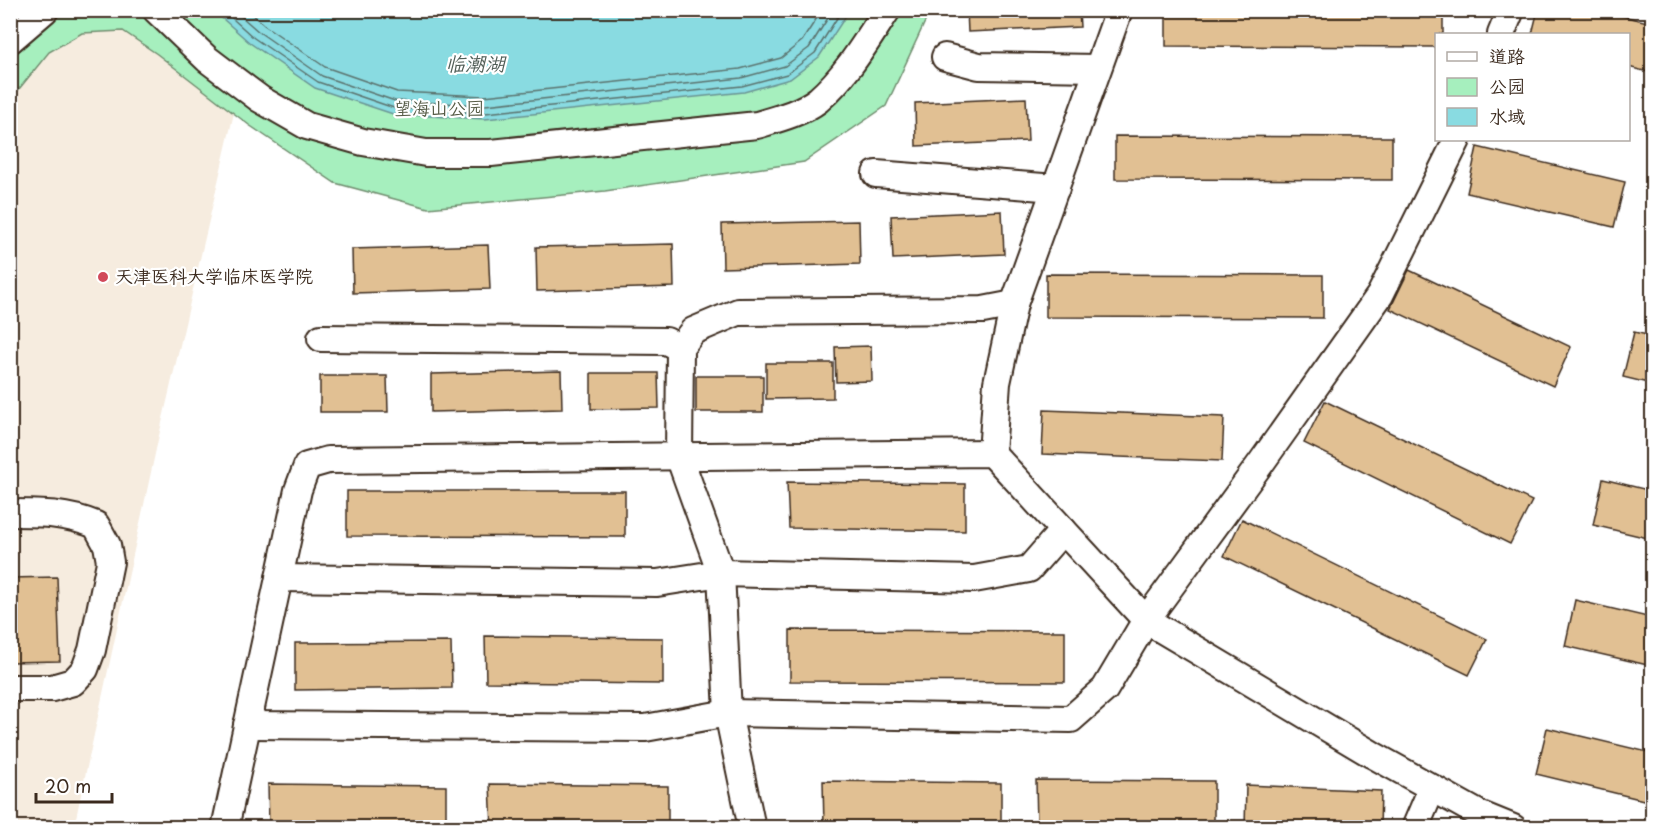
<svg xmlns="http://www.w3.org/2000/svg" width="1663" height="838" viewBox="0 0 1663 838" font-family="'Playpen Sans','LXGW WenKai TC',sans-serif">
<rect width="100%" height="100%" fill="#fff"/>
<filter id="ink" filterUnits="userSpaceOnUse"><feTurbulence type="fractalNoise" baseFrequency=".0167" numOctaves="2"/><feDisplacementMap in="SourceGraphic" scale="12" xChannelSelector="R" yChannelSelector="G"/><feConvolveMatrix kernelMatrix="1 2 1 2 8 2 1 2 1" color-interpolation-filters="sRGB"/></filter>
<g filter="url(#ink)">
<!-- built -->
<polygon fill="#f6ecdf" points="123,30 157,54 234,113 158,440 74,827 11,828 11,99 49,52 82,33"/>
<!-- green -->
<polygon fill="#a6efbe" stroke="#708c6e" stroke-width="1.5" points="11,11 930,11 886,106 804,162 605,191 428,208 335,183 249,125 157,54 123,31 82,33 49,52 11,99"/>
<!-- water -->
<polygon fill="#89dbe1" stroke="#6a9493" stroke-width="1.5" points="214,11 849,11 819,57 790,79 744,92 485,119 393,114 315,88 250,43"/>
<g fill="none" stroke-linecap="round" stroke-linejoin="round">
<!-- shore -->
<g stroke="#5a716c" stroke-width="1.5">
<polyline points="223,10 254,38 318,82 394,108 485,113 742,86 787,74 815,53 842,10"/>
<polyline points="234,10 259,32 322,76 395,101 485,105 741,78 785,66 809,48 833,10"/>
<polyline points="248,10 264,25 325,67 397,92 484,96 740,69 781,58 802,41 822,10"/>
</g>
</g>
<!-- building -->
<g fill="#e1c093" stroke="#3b2a1e" stroke-width="1.5">
<polygon points="967,10 1079,10 1080,27 968,32"/>
<polygon points="1166,10 1443,10 1443,34 1436,34 1436,47 1166,46"/>
<polygon points="1538,10 1598,10 1652,23 1652,73 1628,67 1628,34 1532,34"/>
<polygon points="1026,98 1028,141 916,146 915,103"/>
<polygon points="1115,136 1392,137 1392,180 1115,179"/>
<polygon points="1477,147 1625,182 1614,227 1467,193"/>
<polygon points="1002,211 1004,254 893,259 891,216"/>
<polygon points="859,221 860,264 723,268 722,224"/>
<polygon points="673,244 674,287 537,291 536,247"/>
<polygon points="488,245 490,289 353,293 352,249"/>
<polygon points="1409,270 1571,347 1553,386 1390,309"/>
<polygon points="1046,274 1323,275 1323,318 1046,317"/>
<polygon points="1634,332 1652,336 1652,384 1623,377"/>
<polygon points="871,346 872,381 836,382 835,347"/>
<polygon points="766,363 833,363 833,398 766,399"/>
<polygon points="561,371 562,409 431,412 431,374"/>
<polygon points="591,373 658,373 659,408 591,409"/>
<polygon points="320,376 387,376 388,412 320,412"/>
<rect x="696" y="376" width="67" height="36"/>
<polygon points="1325,401 1532,501 1510,544 1304,443"/>
<polygon points="1044,410 1224,417 1222,461 1042,454"/>
<polygon points="1603,479 1652,491 1652,539 1593,525"/>
<polygon points="787,482 965,484 965,531 789,528"/>
<polygon points="347,491 625,491 625,537 347,536"/>
<polygon points="1242,519 1487,639 1469,675 1224,556"/>
<polygon points="57,577 60,661 10,662 10,578"/>
<polygon points="1575,600 1652,618 1652,666 1565,646"/>
<polygon points="790,630 1065,631 1065,682 790,681"/>
<polygon points="485,636 663,638 663,684 486,682"/>
<polygon points="451,642 452,688 295,690 295,643"/>
<polygon points="1547,728 1652,753 1652,802 1536,774"/>
<polygon points="1036,780 1214,781 1214,827 1037,826"/>
<polygon points="823,781 1001,783 1001,828 824,827"/>
<polygon points="268,784 446,786 446,828 269,828"/>
<polygon points="490,784 668,786 668,828 492,828"/>
<polygon points="1246,785 1381,791 1380,828 1245,828"/>
</g>
<g fill="none" stroke-linecap="round" stroke-linejoin="round">
<!-- minor casing -->
<g stroke="#3b2a1e" stroke-width="30">
<g id="minor">
<path d="M156,10l51,49 53,40 47,27 56,16 63,11h65l266,-28c20,-6 44,-12 61,-25 29,-25 48,-58 69,-90"/>
<polyline points="1501,34 1511,10"/>
<polyline points="10,40 45,10"/>
<polyline points="945,57 979,66 1097,68"/>
<polyline points="876,174 1056,188"/>
<polyline points="321,338 666,341 680,348"/>
<polyline points="992,453 997,383 1014,304 1119,10"/>
<path d="M10,513c33,0 56,0 86,12l11,20 3,17 -18,88 -7,19 -12,13 -21,6h-42"/>
<polyline points="279,578 657,583 721,573 974,579 1029,569 1063,530"/>
<polyline points="247,725 645,728 728,713 1071,719 1105,689 1146,620 1261,463 1380,295 1457,140"/>
<polyline points="225,828 298,490 307,466 328,460 992,453 1146,620 1373,755 1481,815 1513,828"/>
<polyline points="752,828 728,713 721,573 679,456 680,348 693,331 738,312 983,310 1014,304"/>
<polyline points="1415,828 1432,788"/>
</g>
</g>
<!-- minor -->
<use href="#minor" stroke="#fff" stroke-width="26"/>
</g>
</g>
<!-- markers -->
<circle fill="#d1495b" stroke="#fff" stroke-width="2" cx="103" cy="277" r="6"/>
<g text-anchor="middle" stroke-width="4.5" stroke-linejoin="round" paint-order="stroke">
<!-- park labels -->
<g font-size="18" fill="#565b46" stroke="#fff">
<text x="439" y="115">望海山公园</text>
</g>
<!-- poi labels -->
<g font-size="18" fill="#3b2a1e" stroke="#fff" text-anchor="start">
<text x="115" y="283">天津医科大学临床医学院</text>
</g>
<!-- water labels -->
<g font-size="20" font-style="italic" fill="#525f58" stroke="#fff">
<text x="475" y="71">临潮湖</text>
</g>
</g>
<!-- margin -->
<rect width="1663" height="838" fill="none" stroke="#fff" stroke-width="36"/>
<rect x="18" y="18" width="1627" height="802" fill="none" stroke="#3b2a1e" stroke-width="2" filter="url(#ink)"/>
<!-- legend -->
<rect x="1435" y="33" width="195" height="108" fill="#ffffff" stroke="#b1aaa5" stroke-width="1.5"/>
<rect x="1447" y="52" width="30" height="9" fill="#ffffff" stroke="#b1aaa5" stroke-width="1.5"/>
<text x="1489" y="63" font-size="18" fill="#3b2a1e">道路</text>
<rect x="1447" y="78" width="30" height="18" fill="#a6efbe" stroke="#b1aaa5" stroke-width="1.5"/>
<text x="1489" y="93" font-size="18" fill="#3b2a1e">公园</text>
<rect x="1447" y="108" width="30" height="18" fill="#89dbe1" stroke="#b1aaa5" stroke-width="1.5"/>
<text x="1489" y="123" font-size="18" fill="#3b2a1e">水域</text>
<!-- scale -->
<path d="M36 793v9h76v-9" fill="none" stroke="#3b2a1e" stroke-width="3"/>
<text x="45" y="793" font-size="18" fill="#3b2a1e" stroke="#ffffff" stroke-width="4.5" paint-order="stroke">20 m</text>
</svg>
